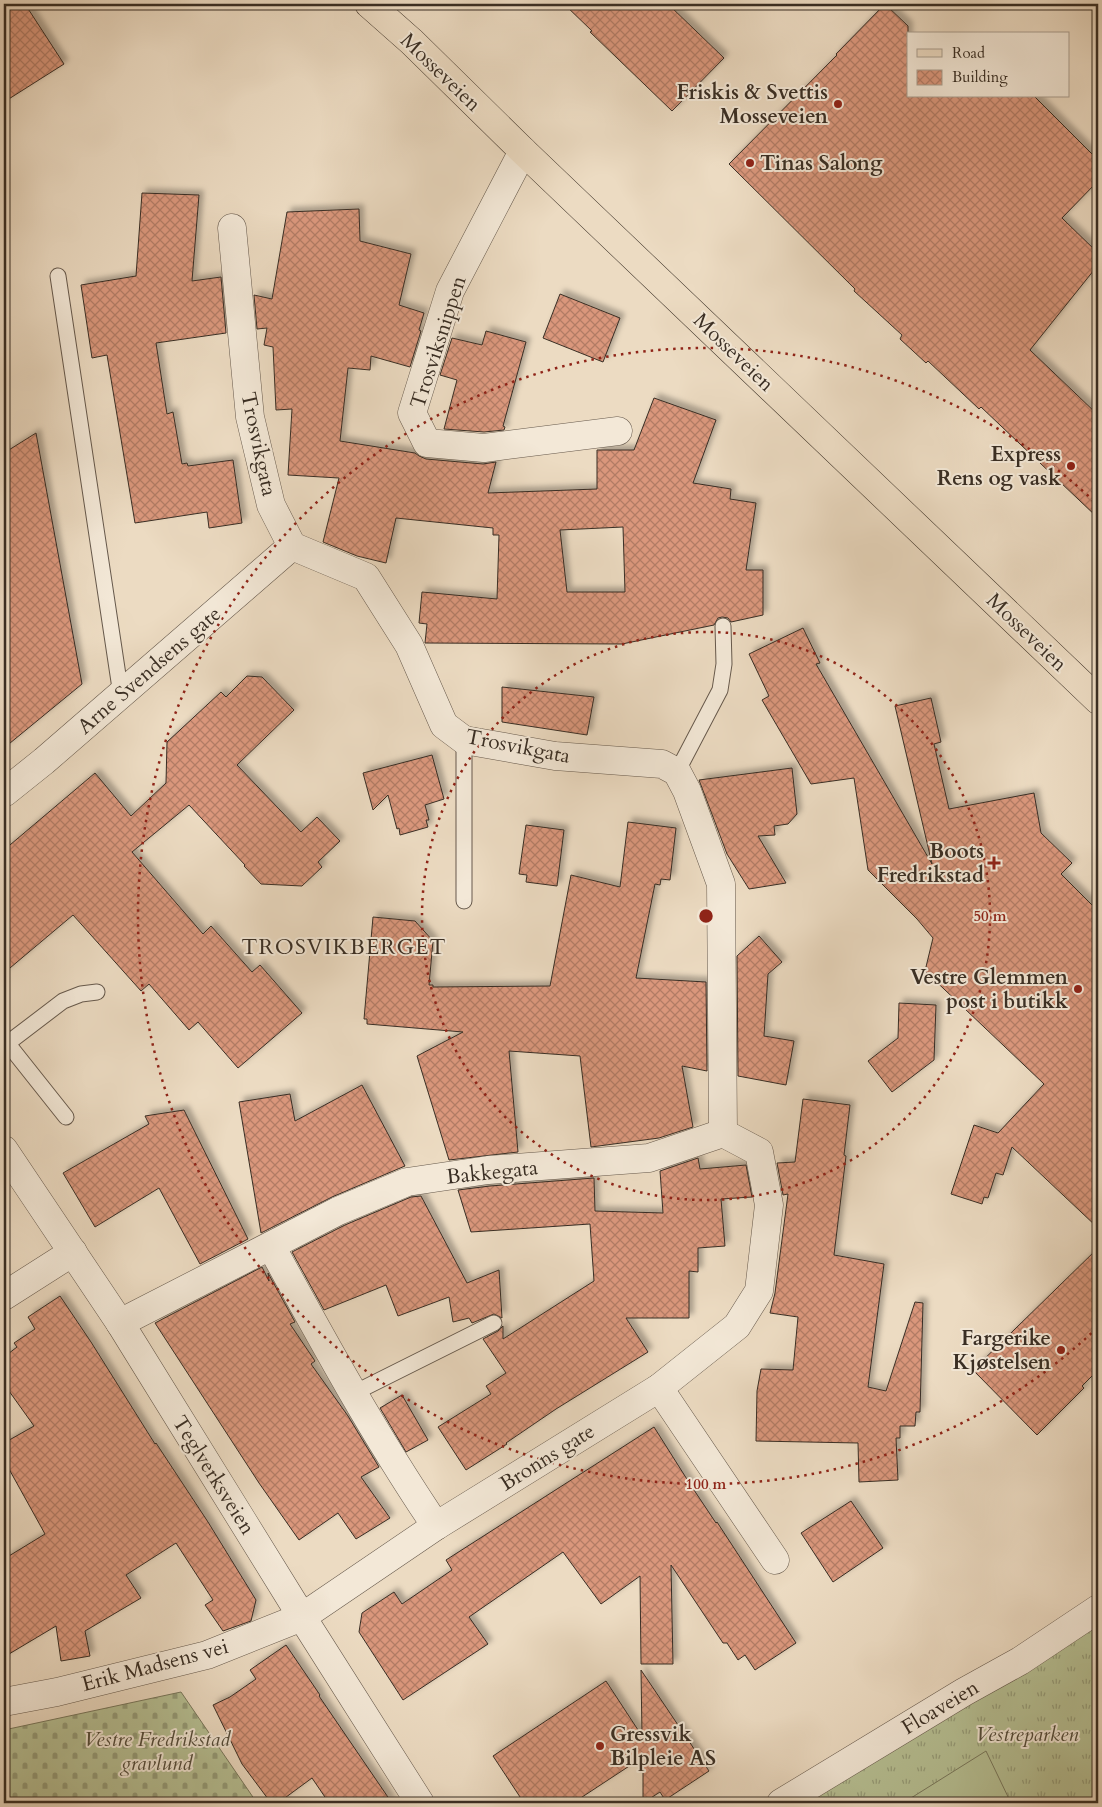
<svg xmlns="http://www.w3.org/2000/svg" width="1102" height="1807" viewBox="0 0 1102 1807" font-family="Cardo,serif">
<defs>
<pattern id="grass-tufts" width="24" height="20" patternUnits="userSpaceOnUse" patternTransform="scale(1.25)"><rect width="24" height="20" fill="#b6c094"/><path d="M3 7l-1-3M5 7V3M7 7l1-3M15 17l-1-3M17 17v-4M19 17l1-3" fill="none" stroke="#959c79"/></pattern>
<pattern id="cemetery-stones" width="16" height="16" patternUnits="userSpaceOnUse" patternTransform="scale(1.25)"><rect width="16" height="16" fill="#b6c094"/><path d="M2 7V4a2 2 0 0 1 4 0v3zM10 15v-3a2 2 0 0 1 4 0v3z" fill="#959c79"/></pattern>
<pattern id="building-cross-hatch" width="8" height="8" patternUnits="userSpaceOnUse" patternTransform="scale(1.25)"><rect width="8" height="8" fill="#da977c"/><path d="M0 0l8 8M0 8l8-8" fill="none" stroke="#b27c65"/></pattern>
<filter id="shadow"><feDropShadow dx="4.5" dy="-4.5" stdDeviation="2.5" flood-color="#0004"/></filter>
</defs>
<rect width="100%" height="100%" fill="#ecdbc2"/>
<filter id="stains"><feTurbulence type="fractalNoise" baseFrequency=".004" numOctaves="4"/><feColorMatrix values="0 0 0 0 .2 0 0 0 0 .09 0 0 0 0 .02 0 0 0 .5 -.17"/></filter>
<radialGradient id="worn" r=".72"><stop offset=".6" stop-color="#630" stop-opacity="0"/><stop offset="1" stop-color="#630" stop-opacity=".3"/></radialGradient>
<!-- grass -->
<polygon fill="url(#grass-tufts)" stroke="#78775c" points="1098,1607 1098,1803 781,1803"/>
<!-- cemetery -->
<polygon fill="url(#cemetery-stones)" stroke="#78775c" points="181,1692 257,1803 4,1803 4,1730"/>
<!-- garden -->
<polygon fill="#b6c094" stroke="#78775c" points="986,1751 1011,1803 903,1803"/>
<!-- building -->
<g fill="url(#building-cross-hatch)" stroke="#392e24" fill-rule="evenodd" filter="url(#shadow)">
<polygon points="4,4 25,4 64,64 4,102"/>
<polygon points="564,4 668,4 724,58 672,111 590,32 592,31"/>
<polygon points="885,4 908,26 908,96 1034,96 1098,160 1098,181 1062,218 1098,253 1098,265 1030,350 1098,415 1098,518 981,407 979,409 928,361 926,363 900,339 902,335 854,291 855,289 729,164 837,55 836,54"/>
<polygon points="142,193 199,195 192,281 221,277 226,333 156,343 167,414 173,412 182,464 187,463 188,466 233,460 242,523 209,528 207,512 135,523 107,355 92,358 81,285 136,276"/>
<path d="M359,209l1,32 51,13 -12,51 25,8 -5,17 2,1 -11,36 -39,-11 -1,14 -22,-2 -8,73 75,12 4,3 7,3 57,5 13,-2 -8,31 109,-4v-39h37l20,-52 62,22 -23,63 38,6 -1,10 26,4 -10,67h17v45l-32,7 -3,-4 -6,-1 -4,1 -4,7 -92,19 -197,-1 2,-19 -8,-1 3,-31 75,7 2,-64h-6v-7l-97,-10 -10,45 -29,-7 -34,-14 16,-64 -51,-3 4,-66 -16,1 -3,-63 -9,-2 3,-17 -10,1 -3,-34 18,4 15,-87zM623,527l2,65h-58l-7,-62z"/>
<polygon points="560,294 620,318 603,362 543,338"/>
<polygon points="486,331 526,342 503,426 505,427 504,430 484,432 444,429 457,380 440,375 452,338 482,345"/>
<polygon points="36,433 82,684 4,748 4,453"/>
<polygon points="803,628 820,663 816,664 932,864 895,706 931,698 941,742 934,744 949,809 1034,793 1041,833 1072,863 1061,874 1098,911 1098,1228 1012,1147 1003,1175 996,1173 988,1198 984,1197 982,1204 951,1194 974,1125 998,1133 1044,1084 925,971 933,938 917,919 868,870 854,778 811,784 762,700 769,696 749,654"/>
<polygon points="247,676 262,677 294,710 237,765 301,832 317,817 340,841 318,862 322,867 302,886 261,884 244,866 245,865 189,805 132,852 203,934 211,926 252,972 260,965 302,1013 238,1068 198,1022 189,1030 149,984 141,991 73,915 4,973 4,850 95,773 131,816 166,783 167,742 221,692 226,697"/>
<polygon points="502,687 594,697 587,735 502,722"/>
<polygon points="432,755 444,799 425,805 429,820 426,820 428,827 400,835 399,828 397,829 388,795 373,810 363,773"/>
<polygon points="792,768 797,814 788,824 774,826 775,835 758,836 786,883 749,889 727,854 699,780"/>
<polygon points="628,822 676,828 670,880 661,879 660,885 655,884 636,978 706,982 707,1071 682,1066 693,1127 659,1138 591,1147 580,1056 509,1051 518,1152 449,1160 417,1056 463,1032 367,1024 367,1019 364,1019 373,917 415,921 433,941 429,985 433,985 433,987 550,986 571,875 620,887"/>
<polygon points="526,825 564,830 557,886 526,882 527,875 519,874"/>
<polygon points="759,936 782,962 768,974 764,1036 794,1041 786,1085 738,1076 737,956"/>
<polygon points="899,1003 936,1005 934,1060 892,1092 868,1061 898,1038"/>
<polygon points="362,1085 405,1166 332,1197 261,1233 239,1102 290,1094 295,1121"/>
<polygon points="803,1099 850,1105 844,1155 846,1156 834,1255 884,1264 868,1387 886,1391 915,1302 923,1303 920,1412 916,1412 915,1426 900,1426 900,1438 896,1438 898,1480 859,1482 858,1443 756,1441 757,1391 761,1369 793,1370 798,1317 770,1313 775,1293 788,1194 783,1195 777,1163 795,1162"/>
<polygon points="184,1110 248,1239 200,1264 159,1188 95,1227 63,1173 149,1124 145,1116"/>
<polygon points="698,1158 700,1169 746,1165 752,1197 721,1199 725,1246 698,1248 698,1272 689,1271 689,1318 626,1318 648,1352 556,1409 506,1443 507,1444 466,1470 438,1427 491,1394 486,1386 506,1373 483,1339 498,1331 503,1326 503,1339 594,1281 590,1224 471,1232 458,1190 490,1186 594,1178 595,1211 663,1213 660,1171"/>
<polygon points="421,1196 467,1283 499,1270 502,1318 494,1314 472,1323 469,1318 453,1322 449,1297 398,1316 386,1285 324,1310 292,1252 345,1225 411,1197"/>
<polygon points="1098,1248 1098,1370 1082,1386 1084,1388 1037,1435 973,1370"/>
<polygon points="262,1267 269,1281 268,1273 295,1322 290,1324 315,1361 311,1364 348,1416 379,1467 361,1477 390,1518 356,1539 338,1513 299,1540 259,1483 155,1323"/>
<polygon points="60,1296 91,1342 155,1444 156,1443 208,1522 256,1600 251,1621 223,1631 205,1605 213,1600 176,1543 126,1575 141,1598 85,1631 90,1656 61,1661 56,1626 4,1657 4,1559 45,1534 4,1460 4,1443 34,1426 4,1384 4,1357 17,1347 14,1343 35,1329 28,1317"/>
<polygon points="402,1395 428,1440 406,1452 380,1408"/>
<polygon points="654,1427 690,1484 716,1523 717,1522 796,1643 755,1670 745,1655 738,1660 727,1643 723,1643 671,1565 673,1664 641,1664 640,1576 601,1604 563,1552 469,1617 488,1644 403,1700 359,1632 362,1613 394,1592 402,1604 452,1570 446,1560"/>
<polygon points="851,1501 883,1548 833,1582 801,1533"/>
<polygon points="286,1645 320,1695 319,1696 392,1803 329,1803 312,1778 278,1803 271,1803 242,1764 213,1705 230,1697 256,1679 250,1670"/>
<polygon points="641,1670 709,1771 665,1800 660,1792 643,1803 643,1757 573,1803 524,1803 493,1756 606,1681 642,1736"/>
</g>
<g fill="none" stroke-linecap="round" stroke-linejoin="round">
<!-- service casing -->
<g stroke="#66594c" stroke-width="17">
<g id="service">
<polyline points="58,276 121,695"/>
<polyline points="464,740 464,901"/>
<polyline points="677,772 720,690 724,664 723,626"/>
<polyline points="8,1044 66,1117"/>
<polyline points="4,1046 63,1001 81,994 97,992"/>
<polyline points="354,1393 494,1323"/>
</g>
</g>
<!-- minor casing -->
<g stroke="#66594c" stroke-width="29">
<g id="minor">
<polyline points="523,151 450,291 412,413 427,443 484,448 618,431"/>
<polyline points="232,228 250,417 271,505 292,546 366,577 409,645 444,725 464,740 555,756 662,764 677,772 687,791 721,884 723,1133"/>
<polyline points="4,793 44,761 292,546"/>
<polyline points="4,1150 120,1323 302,1617 420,1803"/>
<path d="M271,1246c52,95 104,190 165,280"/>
<polyline points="4,1296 73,1252"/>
<polyline points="120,1323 338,1211 407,1182 488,1170 649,1158 723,1133"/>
<polyline points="659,1388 775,1560"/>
<polyline points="4,1702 57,1692 207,1655 302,1617 436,1526 659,1388 737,1326 759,1291 769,1205 759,1152 723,1133"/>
<polyline points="781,1803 964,1692 1020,1661 1098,1609"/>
</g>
</g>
<!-- primary casing -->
<g stroke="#392e24" stroke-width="29">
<polyline id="primary" points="369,4 412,42 523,151 1098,700"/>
</g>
<!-- service -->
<use href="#service" stroke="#f3e8d7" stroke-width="15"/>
<!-- minor -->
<use href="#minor" stroke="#f3e8d7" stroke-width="28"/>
<!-- primary -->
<use href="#primary" stroke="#ecdbc2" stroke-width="28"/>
</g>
<!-- distance rings -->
<g fill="none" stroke="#8f2418" stroke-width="2.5" stroke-dasharray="2.5 5">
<circle cx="706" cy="916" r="284"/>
<path d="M1097 1328A568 568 0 1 1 1097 504"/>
</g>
<!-- markers -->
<g fill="#8f2418" stroke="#f3e8d7" stroke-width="2">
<circle cx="838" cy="104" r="5"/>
<circle cx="750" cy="163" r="5"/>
<circle cx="1071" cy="466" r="5"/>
<path d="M991.5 855.5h5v5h5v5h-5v5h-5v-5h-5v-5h5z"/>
<circle cx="1078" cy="989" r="5"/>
<circle cx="1061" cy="1350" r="5"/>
<circle cx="600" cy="1746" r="5"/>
</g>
<g text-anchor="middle" stroke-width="4" stroke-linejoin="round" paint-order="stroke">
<!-- street labels -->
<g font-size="21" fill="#392e24" stroke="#f3e8d7">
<text transform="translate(441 72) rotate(44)" y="7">Mosseveien</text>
<text transform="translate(438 342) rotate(-72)" y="7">Trosviksnippen</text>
<text transform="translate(734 352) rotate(44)" y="7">Mosseveien</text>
<text transform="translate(259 444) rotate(78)" y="7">Trosvikgata</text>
<text transform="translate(1027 632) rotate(44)" y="7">Mosseveien</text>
<text transform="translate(149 670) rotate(-41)" y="7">Arne Svendsens gate</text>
<text transform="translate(518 746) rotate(11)" y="7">Trosvikgata</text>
<text transform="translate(492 1172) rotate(-6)" y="7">Bakkegata</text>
<text transform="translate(547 1457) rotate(-32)" y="7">Bronns gate</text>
<text transform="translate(214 1475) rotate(58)" y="7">Teglverksveien</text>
<text transform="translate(155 1665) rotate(-15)" y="7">Erik Madsens vei</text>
<text transform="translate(940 1707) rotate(-31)" y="7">Floaveien</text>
</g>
<!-- poi labels -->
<g font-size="21" font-weight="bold" fill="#392e24" stroke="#f3e8d7" text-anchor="end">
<text x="828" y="99">Friskis &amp; Svettis<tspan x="828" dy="24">Mosseveien</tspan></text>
<text x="760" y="170" text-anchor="start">Tinas Salong</text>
<text x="1061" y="461">Express<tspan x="1061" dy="24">Rens og vask</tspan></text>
<text x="984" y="858">Boots<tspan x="984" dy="24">Fredrikstad</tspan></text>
<text x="1068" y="984">Vestre Glemmen<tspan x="1068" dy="24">post i butikk</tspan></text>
<text x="1051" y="1345">Fargerike<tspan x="1051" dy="24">Kjøstelsen</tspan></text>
<text x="610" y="1741" text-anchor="start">Gressvik<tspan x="610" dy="24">Bilpleie AS</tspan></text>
</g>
<!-- park labels -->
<g font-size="21" font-style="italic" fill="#524b3a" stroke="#f3e8d7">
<text x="1027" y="1741">Vestreparken</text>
<text x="157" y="1746">Vestre Fredrikstad<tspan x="157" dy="24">gravlund</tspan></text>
</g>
<!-- neighbourhood labels -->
<g font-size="22" letter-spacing="1" fill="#392e24" stroke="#f3e8d7">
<text x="344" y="954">TROSVIKBERGET</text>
</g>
</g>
<circle cx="706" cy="916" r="8" fill="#8f2418" stroke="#f3e8d7" stroke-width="2.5"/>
<g font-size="15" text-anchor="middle" font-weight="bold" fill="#8f2418" stroke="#f3e8d7" stroke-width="4" stroke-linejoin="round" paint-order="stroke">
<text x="990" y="921">50 m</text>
<text x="706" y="1489">100 m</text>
</g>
<!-- margin -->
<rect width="1102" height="1807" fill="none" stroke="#ecdbc2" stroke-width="20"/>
<rect x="5" y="5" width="1092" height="1797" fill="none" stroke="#392e24" stroke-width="2.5"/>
<rect x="10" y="10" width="1082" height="1787" fill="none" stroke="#392e24"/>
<!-- legend -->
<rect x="907" y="32" width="162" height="65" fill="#f3e8d7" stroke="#a99e8f"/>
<rect x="917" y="49" width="25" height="8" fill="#ecdbc2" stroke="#a99e8f"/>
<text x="952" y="58" font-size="15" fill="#392e24">Road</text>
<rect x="917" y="70" width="25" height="15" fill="url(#building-cross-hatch)" stroke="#a99e8f"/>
<text x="952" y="82" font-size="15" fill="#392e24">Building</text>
<rect width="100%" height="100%" filter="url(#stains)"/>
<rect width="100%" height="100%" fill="url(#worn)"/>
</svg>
